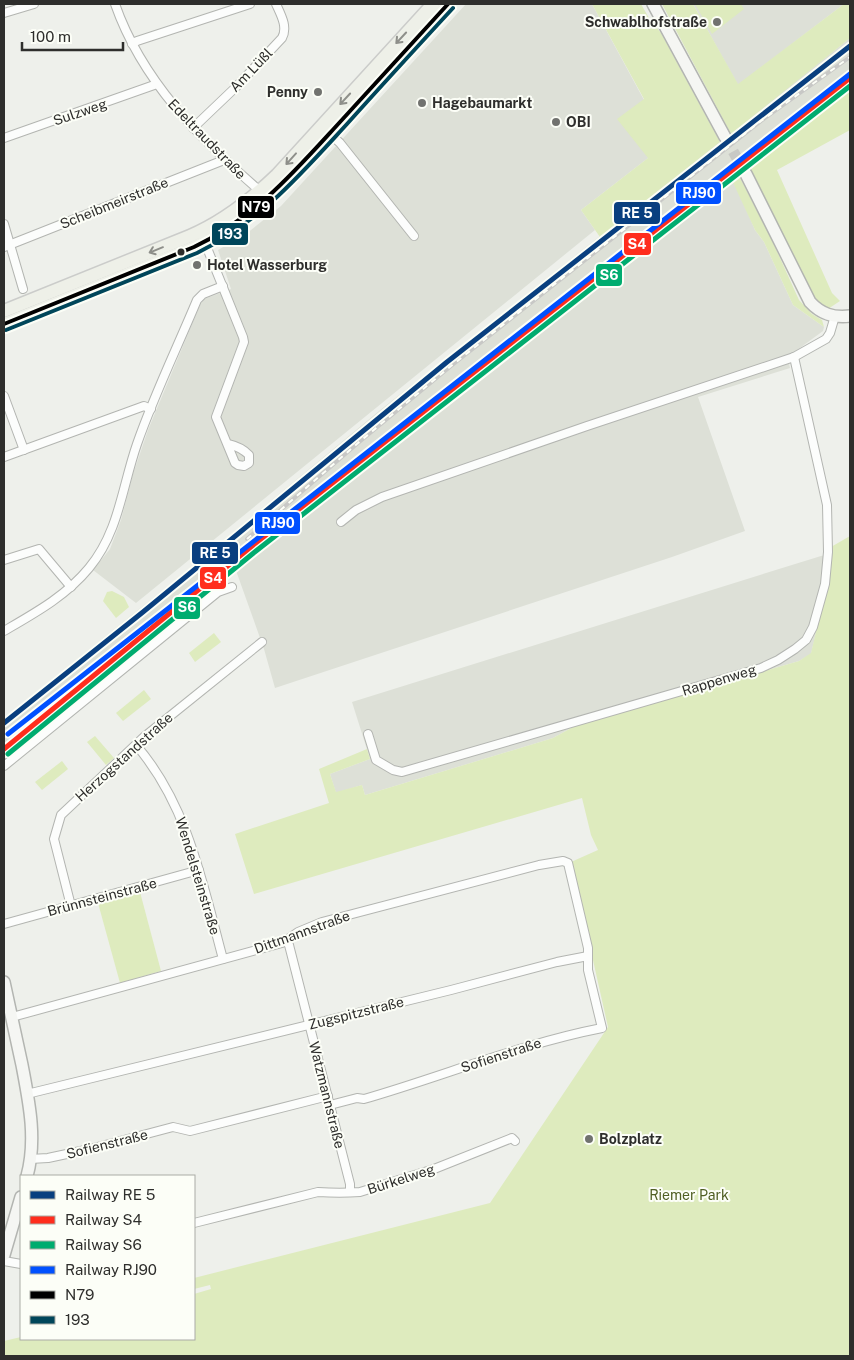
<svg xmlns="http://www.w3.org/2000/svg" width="854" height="1360" viewBox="0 0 854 1360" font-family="'Public Sans',sans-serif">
<rect width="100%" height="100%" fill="#eef0eb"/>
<!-- built -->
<g fill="#dde0d7">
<polygon points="466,4 592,4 644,100 648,158 581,210 595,230 136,603 93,570 110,549 121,520 133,474 148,430 200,305 204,299 231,289 218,250 246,234 281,206"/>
<polygon points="693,4 844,4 738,85"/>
<polygon points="850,38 850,84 330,490 417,424 733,179 755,230 764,242 793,305 824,327 823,331 793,353 787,355 790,368 698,397 745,531 672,557 275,688 264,649 234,565 219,580 206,588 4,753 4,718 195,564 379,411"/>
<polygon points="831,554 827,585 811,654 799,661 573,727 553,738 365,795 362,785 336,793 330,774 370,759 352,702 821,556"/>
</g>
<!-- green -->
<g fill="#deebbe">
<polygon points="592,4 641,4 649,18 661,33 720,142 600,237 581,210 648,158 617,119 644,99"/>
<polygon points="662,4 693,4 738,84 844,4 850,4 850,38 731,134"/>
<polygon points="695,4 741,4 744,9 712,34"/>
<polygon points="850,84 850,130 777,170 832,293 840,301 828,309 814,298 749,169 739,176 771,238 799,300 812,314 822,320 824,327 793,305 764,242 755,230 730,176"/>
<polygon points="850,536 850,1356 5,1356 4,1341 21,1337 21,1339 194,1339 194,1294 211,1289 210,1285 194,1289 194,1278 490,1203 608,1027 571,862 598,850 591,835 582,798 254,894 235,834 329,803 319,769 367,749 370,759 330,774 336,792 362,785 365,795 553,738 573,727 799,661 811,653 827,585 831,547"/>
<polygon points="112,591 124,597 129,607 116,618 103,601 107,592"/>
<polygon points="214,633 221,642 195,662 189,653"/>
<polygon points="144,690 151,699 123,721 116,713"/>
<polygon points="95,736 114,758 106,765 87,742"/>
<polygon points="62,761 68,769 42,790 35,782"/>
<polygon points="140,892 161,971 120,983 98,903"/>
</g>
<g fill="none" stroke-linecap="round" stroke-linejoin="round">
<!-- secondary-tunnel -->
<polyline stroke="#c8c9c5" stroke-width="11" stroke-dasharray="11 5.5" stroke-linecap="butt" points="725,137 746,174"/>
<!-- street casing -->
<g stroke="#b3b5b1" stroke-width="10">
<g id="street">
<path d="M115,4c27,77 85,135 145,187"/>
<polyline points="4,13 34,4"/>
<polyline points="132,44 137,41 250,4"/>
<path d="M193,128l44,-42 45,-48c6,-11 -1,-23 -6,-34"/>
<polyline points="328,132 340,143 414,236"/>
<polyline points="4,138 157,84"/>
<polyline points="4,224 23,289"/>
<path d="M203,238l40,99 1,5 -28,75 19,46 3,2 6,1 5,-3v-8c-6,-6 -12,-9 -21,-11"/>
<polyline points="4,247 224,160"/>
<polyline points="4,396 24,450"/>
<polyline points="4,457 144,406 151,409"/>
<polyline points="341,522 356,510 382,497 587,426 794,357 826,339 830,333 835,316"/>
<polyline points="4,560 39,549 71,587"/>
<path d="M4,631c31,-18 62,-35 85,-63 30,-36 33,-81 48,-124 17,-49 40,-96 60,-144l6,-6 20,-8"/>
<polyline points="368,734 376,760 393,770 402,772 761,668 778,660 795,649 806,640 813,627 825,584 828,552 827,505 794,357"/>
<path d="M136,745c52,60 67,140 87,214"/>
<polyline points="4,766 218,592 232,587"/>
<polyline points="71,906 54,839 61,815 144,737 262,642"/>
<polyline points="4,924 199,870"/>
<polyline points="286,941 289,945 350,1184 350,1191"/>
<path d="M12,1017l270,-74 16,-11 24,-10 217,-57 24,-4 5,2 20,85v22l14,58c-82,16 -158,48 -238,71l-7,-1 -27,7"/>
<polyline points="27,1094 451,990 557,962 588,956"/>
<polyline points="30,1159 48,1158 90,1149 173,1127 190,1131 328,1096"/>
<path d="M194,1223l124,-31c15,1 28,1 42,0l74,-23 78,-31 3,3"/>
<polyline points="4,1261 21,1264"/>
</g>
</g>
<!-- secondary casing -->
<g stroke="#b3b5b1" stroke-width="14">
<g id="secondary">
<polyline points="653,4 725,137"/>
<path d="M746,174l64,128c11,12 23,16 40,14"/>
<path d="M4,982c6,27 12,55 18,83 7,37 15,74 5,111"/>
<polyline points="4,1255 21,1197"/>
</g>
</g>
<!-- primary casing -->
<g stroke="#cbccca" stroke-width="15">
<g id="primary">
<path d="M4,311l186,-75c33,-14 61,-36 87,-61l156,-171"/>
<path d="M4,324l190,-77c36,-16 64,-38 91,-65l163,-178"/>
</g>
</g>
<!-- street -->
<use href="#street" stroke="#fcfdfc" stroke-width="8"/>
<!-- secondary -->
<use href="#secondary" stroke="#f5f6f3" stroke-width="11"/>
<!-- primary -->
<use href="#primary" stroke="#eef0e8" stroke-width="12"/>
<!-- rail casing -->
<g stroke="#c8c8c6" stroke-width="4">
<polyline id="rail" points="247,539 358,443 451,366 761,121 850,57"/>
</g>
<!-- rail -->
<use href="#rail" stroke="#fcfef7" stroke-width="2" stroke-dasharray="5.5" stroke-linecap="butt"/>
<!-- bus-1 casing -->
<g stroke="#fcfef7" stroke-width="8">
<path id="bus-1" d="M4,324l190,-77c62,-30 101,-76 146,-125 36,-39 72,-79 108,-118"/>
</g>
<!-- bus-2 casing -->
<g stroke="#fcfef7" stroke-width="8">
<path id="bus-2" d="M6,330l191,-77c63,-31 103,-78 150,-129 35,-39 70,-77 106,-116"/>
</g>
<!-- bus-1 -->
<use href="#bus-1" stroke="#000" stroke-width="4"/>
<!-- bus-2 -->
<use href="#bus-2" stroke="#00465a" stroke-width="4"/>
<!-- rail-1 casing -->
<g stroke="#fcfef7" stroke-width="9">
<polyline id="rail-1" points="4,723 143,612 447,362 850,46"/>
</g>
<!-- rail-2 casing -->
<g stroke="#fcfef7" stroke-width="9">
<polyline id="rail-2" points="4,749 252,546 850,78"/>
</g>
<!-- rail-3 casing -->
<g stroke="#fcfef7" stroke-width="9">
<polyline id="rail-3" points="8,754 256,551 850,86"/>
</g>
<!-- rail-4 casing -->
<g stroke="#fcfef7" stroke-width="9">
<polyline id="rail-4" points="8,734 850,74"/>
</g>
<!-- rail-1 -->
<use href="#rail-1" stroke="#093f7f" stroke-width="5"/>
<!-- rail-2 -->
<use href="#rail-2" stroke="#ff2d1d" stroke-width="5"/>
<!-- rail-3 -->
<use href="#rail-3" stroke="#00ac6f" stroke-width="5"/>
<!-- rail-4 -->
<use href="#rail-4" stroke="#0050ff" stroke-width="5"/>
</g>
<!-- one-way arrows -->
<defs><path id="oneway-shaft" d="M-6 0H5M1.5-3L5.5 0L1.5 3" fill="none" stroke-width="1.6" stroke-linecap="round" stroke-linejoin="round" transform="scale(1.25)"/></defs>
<g stroke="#8e8f8a">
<use href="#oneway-shaft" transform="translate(401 38) rotate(133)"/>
<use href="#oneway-shaft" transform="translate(345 99) rotate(133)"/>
<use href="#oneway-shaft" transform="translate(291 159) rotate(132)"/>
<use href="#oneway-shaft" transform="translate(156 250) rotate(158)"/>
</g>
<!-- markers -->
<g fill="#71726f" stroke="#fcfef7" stroke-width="2">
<circle cx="717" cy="22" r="5"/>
<circle cx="318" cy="92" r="5"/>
<circle cx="422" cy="103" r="5"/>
<circle cx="556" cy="122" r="5"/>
<circle cx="197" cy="265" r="5"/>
<circle cx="589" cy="1139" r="5"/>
</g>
<circle fill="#2e2e2c" stroke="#fcfef7" stroke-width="2" cx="181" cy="252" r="4.5"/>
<g text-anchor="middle" stroke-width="4" stroke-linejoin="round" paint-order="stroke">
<!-- poi labels -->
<g font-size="14" font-weight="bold" fill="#2e2e2c" stroke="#fcfef7" text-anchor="start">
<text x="707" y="27" text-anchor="end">Schwablhofstraße</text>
<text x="308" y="97" text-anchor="end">Penny</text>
<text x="432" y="108">Hagebaumarkt</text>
<text x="566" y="127">OBI</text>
<text x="207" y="270">Hotel Wasserburg</text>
<text x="599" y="1144">Bolzplatz</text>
</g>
<!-- street labels -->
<g font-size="14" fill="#2e2e2c" stroke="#fcfef7">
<text transform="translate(251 70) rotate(-46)" y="5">Am Lüßl</text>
<text transform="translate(80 112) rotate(-19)" y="5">Sulzweg</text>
<text transform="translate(207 139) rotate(46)" y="5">Edeltraudstraße</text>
<text transform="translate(114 203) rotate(-22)" y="5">Scheibmeirstraße</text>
<text transform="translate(719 680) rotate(-17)" y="5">Rappenweg</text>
<text transform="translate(124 757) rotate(-42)" y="5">Herzogstandstraße</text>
<text transform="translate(198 876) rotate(73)" y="5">Wendelsteinstraße</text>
<text transform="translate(102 897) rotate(-15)" y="5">Brünnsteinstraße</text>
<text transform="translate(302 932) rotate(-20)" y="5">Dittmannstraße</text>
<text transform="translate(356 1013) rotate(-14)" y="5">Zugspitzstraße</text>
<text transform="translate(501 1055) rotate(-18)" y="5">Sofienstraße</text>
<text transform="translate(327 1095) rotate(76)" y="5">Watzmannstraße</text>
<text transform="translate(107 1144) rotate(-14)" y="5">Sofienstraße</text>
<text transform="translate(401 1179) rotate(-18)" y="5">Bürkelweg</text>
</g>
<!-- park labels -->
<g font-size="14" fill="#505f23" stroke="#fcfef7">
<text x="689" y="1200">Riemer Park</text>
</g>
</g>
<g stroke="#fcfef7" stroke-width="2">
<rect x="675" y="181" width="47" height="24" rx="5" fill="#0050ff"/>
<rect x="237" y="195" width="38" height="24" rx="5" fill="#000"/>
<rect x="613" y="201" width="48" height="24" rx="5" fill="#093f7f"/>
<rect x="211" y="222" width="38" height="24" rx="5" fill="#00465a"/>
<rect x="623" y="232" width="29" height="24" rx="5" fill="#ff2d1d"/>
<rect x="595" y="263" width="28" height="24" rx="5" fill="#00ac6f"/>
<rect x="254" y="511" width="47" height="24" rx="5" fill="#0050ff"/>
<rect x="191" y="541" width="48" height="24" rx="5" fill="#093f7f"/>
<rect x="199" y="566" width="28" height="24" rx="5" fill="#ff2d1d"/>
<rect x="173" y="596" width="28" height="24" rx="5" fill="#00ac6f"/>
</g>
<g font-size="14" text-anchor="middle" font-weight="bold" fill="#fff">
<text x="699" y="198">RJ90</text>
<text x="256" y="212">N79</text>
<text x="637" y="218">RE 5</text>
<text x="230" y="239">193</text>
<text x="637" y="249">S4</text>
<text x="609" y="280">S6</text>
<text x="278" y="528">RJ90</text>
<text x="215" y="558">RE 5</text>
<text x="213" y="583">S4</text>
<text x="187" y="612">S6</text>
</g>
<!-- border -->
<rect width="854" height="1360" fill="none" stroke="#2e2e2c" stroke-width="10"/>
<!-- legend -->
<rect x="20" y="1175" width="175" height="165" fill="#fcfef7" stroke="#aaaba6"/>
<rect x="30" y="1191" width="25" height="8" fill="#093f7f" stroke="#aaaba6"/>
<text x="65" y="1200" font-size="15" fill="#2e2e2c">Railway RE 5</text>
<rect x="30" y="1216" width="25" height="8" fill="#ff2d1d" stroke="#aaaba6"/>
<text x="65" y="1225" font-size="15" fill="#2e2e2c">Railway S4</text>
<rect x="30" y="1241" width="25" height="8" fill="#00ac6f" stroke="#aaaba6"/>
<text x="65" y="1250" font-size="15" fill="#2e2e2c">Railway S6</text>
<rect x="30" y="1266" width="25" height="8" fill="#0050ff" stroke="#aaaba6"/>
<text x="65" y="1275" font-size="15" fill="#2e2e2c">Railway RJ90</text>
<rect x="30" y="1291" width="25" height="8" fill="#000000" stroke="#aaaba6"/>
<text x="65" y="1300" font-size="15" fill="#2e2e2c">N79</text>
<rect x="30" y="1316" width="25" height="8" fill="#00465a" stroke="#aaaba6"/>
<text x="65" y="1325" font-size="15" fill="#2e2e2c">193</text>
<!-- scale -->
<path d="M22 42v8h101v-8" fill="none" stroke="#2e2e2c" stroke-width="2.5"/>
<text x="30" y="42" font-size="15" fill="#2e2e2c" stroke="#fcfef7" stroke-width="4" paint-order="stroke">100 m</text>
</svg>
